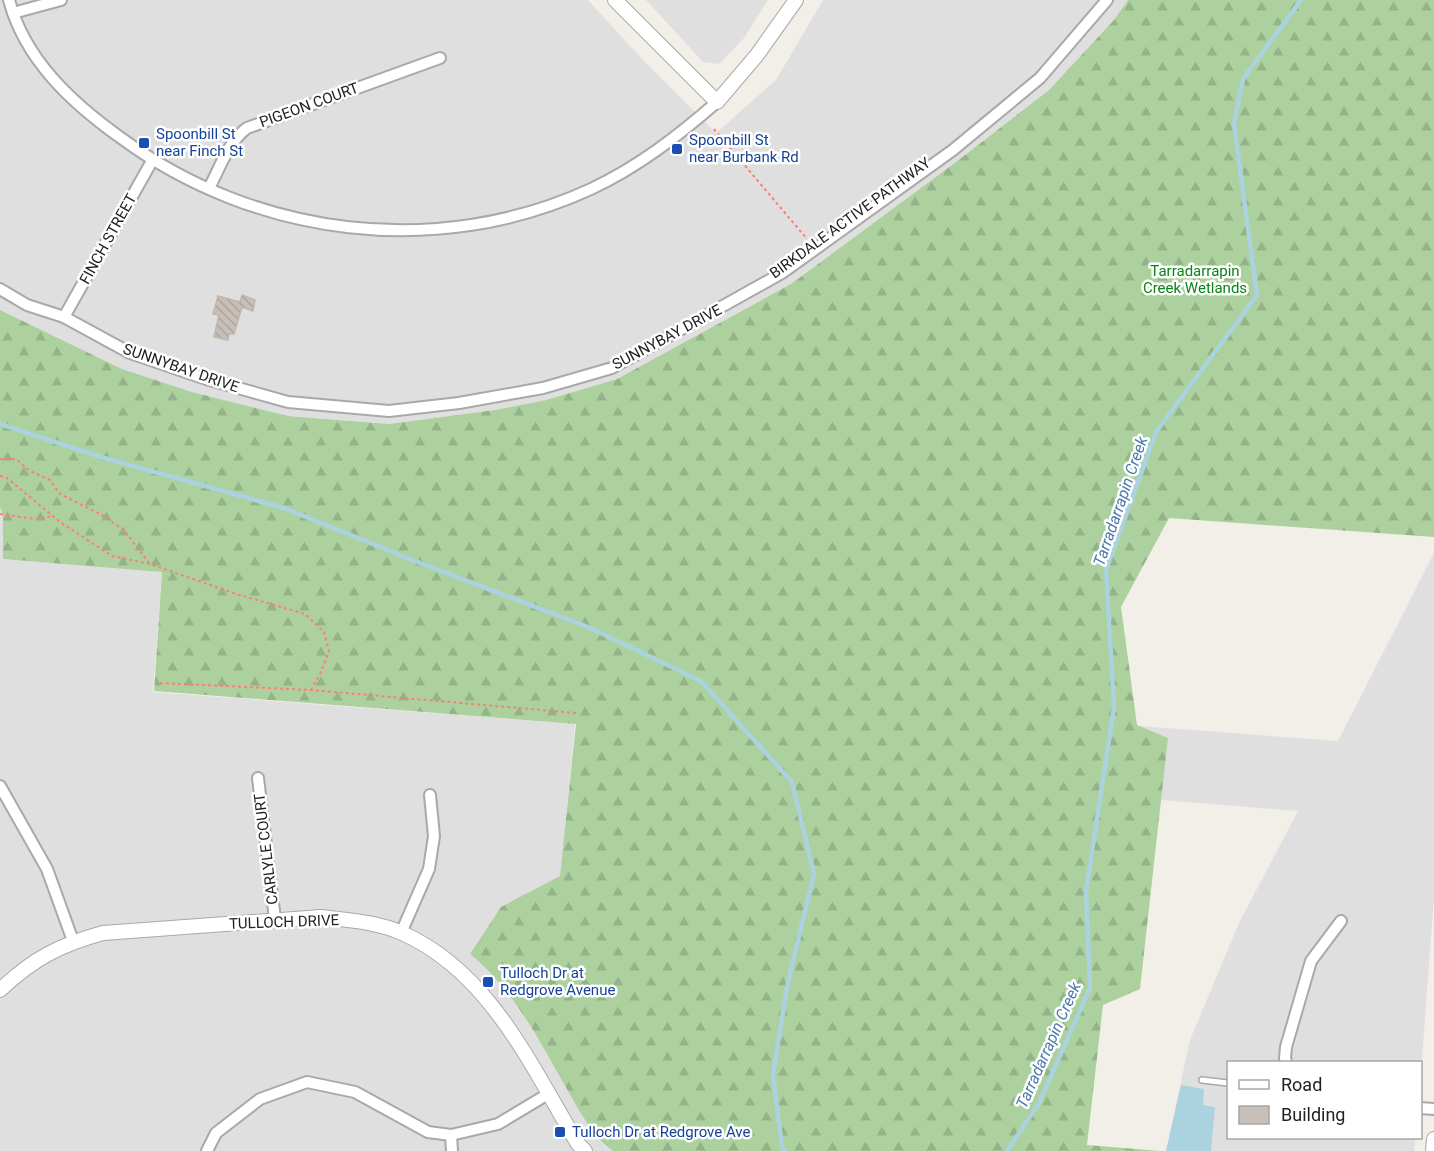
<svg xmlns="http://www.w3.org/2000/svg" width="1434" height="1151" viewBox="0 0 1434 1151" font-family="Roboto,sans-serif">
<defs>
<pattern id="forest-firs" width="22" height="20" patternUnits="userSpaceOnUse" patternTransform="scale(1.5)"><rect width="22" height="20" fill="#add19e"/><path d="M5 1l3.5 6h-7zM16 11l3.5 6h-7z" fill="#95b388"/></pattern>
<pattern id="building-back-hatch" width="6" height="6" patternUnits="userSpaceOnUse" patternTransform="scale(1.5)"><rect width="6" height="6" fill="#c7bfb8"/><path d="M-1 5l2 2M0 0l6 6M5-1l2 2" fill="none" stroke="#aba49e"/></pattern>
</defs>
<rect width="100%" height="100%" fill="#f2efe9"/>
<!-- residential -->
<g fill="#e0dfdf">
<polygon points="0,0 588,0 643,60 716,133 776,80 823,0 1128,0 1113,21 1049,90 956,162 791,284 617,379 546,400 495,410 389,424 288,416 192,392 122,369 0,310"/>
<polygon points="646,0 768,0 744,38 719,64 703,62"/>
<polygon points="0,507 3,516 3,559 162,571 153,692 575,724 561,875 470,954 486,967 510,994 605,1146 613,1151 0,1151"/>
<polygon points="1434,553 1434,897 1421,1072 1420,1062 1228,1062 1228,1138 1415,1138 1414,1151 1166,1151 1190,1040 1239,923 1298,811 828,773 833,703 1338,741"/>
</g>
<!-- forest -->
<path fill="url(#forest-firs)" d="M1128,0h306v537l-265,-19 -48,89 16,118 31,13 -28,251 -37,16 -16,140 73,6h-547c-20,-13 -37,-46 -49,-67 -27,-47 -51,-95 -94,-130l31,-47 59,-31 16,-152 -422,-33 8,-119 -159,-13v-43l-3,-9v-197l122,59 70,23 96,24 101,8 106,-14 51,-10 71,-21 174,-95 165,-122 93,-72 64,-69z"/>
<!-- water -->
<polygon fill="#aad3df" points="1181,1085 1204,1089 1203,1105 1215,1107 1211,1151 1166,1151"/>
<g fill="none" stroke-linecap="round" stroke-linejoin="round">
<!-- stream -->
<g stroke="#aad3df" stroke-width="4.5">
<polyline points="0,424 101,457 284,508 415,561 588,627 701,681 792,782 814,874 788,982 773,1074 782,1148 785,1151"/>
<polyline points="1007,1151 1039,1103 1090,988 1086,891 1114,707 1106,570 1156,432 1257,295 1234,124 1243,79 1301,0"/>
</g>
</g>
<!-- building -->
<polygon fill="url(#building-back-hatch)" stroke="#c4b6ab" stroke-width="1.5" points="242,295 255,300 253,311 242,307 234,334 229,334 228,340 214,337 219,315 213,314 218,296 240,302"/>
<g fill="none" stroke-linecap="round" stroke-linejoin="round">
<!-- service casing -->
<g stroke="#a9a9a9" stroke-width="8">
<polyline id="service" points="1202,1080 1228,1083"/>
</g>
<!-- minor casing -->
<g stroke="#a9a9a9" stroke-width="14">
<g id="minor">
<path d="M9,0c16,60 63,103 112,138 135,99 316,122 470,51 47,-22 87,-53 126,-87"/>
<polyline points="13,13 61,0"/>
<path d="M209,188c11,-20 19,-46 38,-60l193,-70"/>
<polyline points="0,289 27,305 64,317 130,353 206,379 288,402 389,411 459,403 543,388 612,368 782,273 953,150 1040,78 1107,0"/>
<polyline points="64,317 152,161"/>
<polyline points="258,778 275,919"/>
<polyline points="0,786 47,869 73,941"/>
<polyline points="401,933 429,869 434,836 430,795"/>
<polyline points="1286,1062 1285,1058 1286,1047 1311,961 1341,921"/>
<polyline points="1420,1108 1434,1109"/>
<polyline points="451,1135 452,1151"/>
<polyline points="207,1151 216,1133 260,1099 307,1082 355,1092 428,1132 451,1135 498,1124 548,1094"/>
</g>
</g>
<!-- tertiary casing -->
<g stroke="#a9a9a9" stroke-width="16">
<g id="tertiary">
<polyline points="615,0 717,102 757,55 796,0"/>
<path d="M0,990c33,-31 59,-45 103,-57l218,-16c26,3 56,5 81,16 88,39 129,133 176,211l7,7"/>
<polyline points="1433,1151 1434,1139"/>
</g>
</g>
<!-- path -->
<g stroke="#fa8072" stroke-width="2" stroke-dasharray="3 3" stroke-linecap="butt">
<polyline points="714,129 807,239"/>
<polyline points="0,459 16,459 30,471 50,480 60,494 100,514 124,530 149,563"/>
<polyline points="0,476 7,478 60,522 112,556 150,564 233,593 305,614 324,632 329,651 321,672 311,690"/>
<polyline points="0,514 36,519 54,516"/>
<polyline points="160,683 311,690 576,713"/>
</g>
<!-- service -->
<use href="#service" stroke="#fff" stroke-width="5"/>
<!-- minor -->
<use href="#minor" stroke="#fff" stroke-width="10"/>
<!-- tertiary -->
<use href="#tertiary" stroke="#fff" stroke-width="14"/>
</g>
<!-- markers -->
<g fill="#1a4fb4" stroke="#fff" stroke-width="2">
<rect x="138" y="137" width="12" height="12" rx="3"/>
<rect x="671" y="143" width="12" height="12" rx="3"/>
<rect x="482" y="976" width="12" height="12" rx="3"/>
<rect x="554" y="1126" width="12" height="12" rx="3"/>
</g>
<g text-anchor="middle" stroke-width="5" stroke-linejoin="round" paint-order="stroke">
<!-- street labels -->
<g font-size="15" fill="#222" stroke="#fff">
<text transform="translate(309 105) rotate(-20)" y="5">PIGEON COURT</text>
<text transform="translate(850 218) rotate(-36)" y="5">BIRKDALE ACTIVE PATHWAY</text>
<text transform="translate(108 239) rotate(-61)" y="5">FINCH STREET</text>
<text transform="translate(667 337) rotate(-28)" y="5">SUNNYBAY DRIVE</text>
<text transform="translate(181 368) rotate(19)" y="5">SUNNYBAY DRIVE</text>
<text transform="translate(266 849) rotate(-97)" y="5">CARLYLE COURT</text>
<text transform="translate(284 922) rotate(-2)" y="5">TULLOCH DRIVE</text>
</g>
<!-- transit labels -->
<g font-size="15" fill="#164399" stroke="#fff" text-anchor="start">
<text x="156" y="139">Spoonbill St<tspan x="156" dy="17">near Finch St</tspan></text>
<text x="689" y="145">Spoonbill St<tspan x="689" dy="17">near Burbank Rd</tspan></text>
<text x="500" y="978">Tulloch Dr at<tspan x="500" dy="17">Redgrove Avenue</tspan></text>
<text x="572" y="1137">Tulloch Dr at Redgrove Ave</text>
</g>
<!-- park labels -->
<g font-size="15" fill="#0c8416" stroke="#fff">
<text x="1195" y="276">Tarradarrapin<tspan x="1195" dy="17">Creek Wetlands</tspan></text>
</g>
<!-- water labels -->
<g font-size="16" font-style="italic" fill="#4a7aab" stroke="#fff">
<text transform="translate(1120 501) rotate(-71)" y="6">Tarradarrapin Creek</text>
<text transform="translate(1048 1045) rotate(-66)" y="6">Tarradarrapin Creek</text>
</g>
</g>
<!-- legend -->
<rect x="1227" y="1061" width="195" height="78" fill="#ffffff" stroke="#a7a7a7" stroke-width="1.5"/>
<rect x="1239" y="1080" width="30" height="9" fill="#ffffff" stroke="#a7a7a7" stroke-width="1.5"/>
<text x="1281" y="1091" font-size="18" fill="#222222">Road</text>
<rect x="1239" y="1106" width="30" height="18" fill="#c7bfb8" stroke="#a7a7a7" stroke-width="1.5"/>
<text x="1281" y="1121" font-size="18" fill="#222222">Building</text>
</svg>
